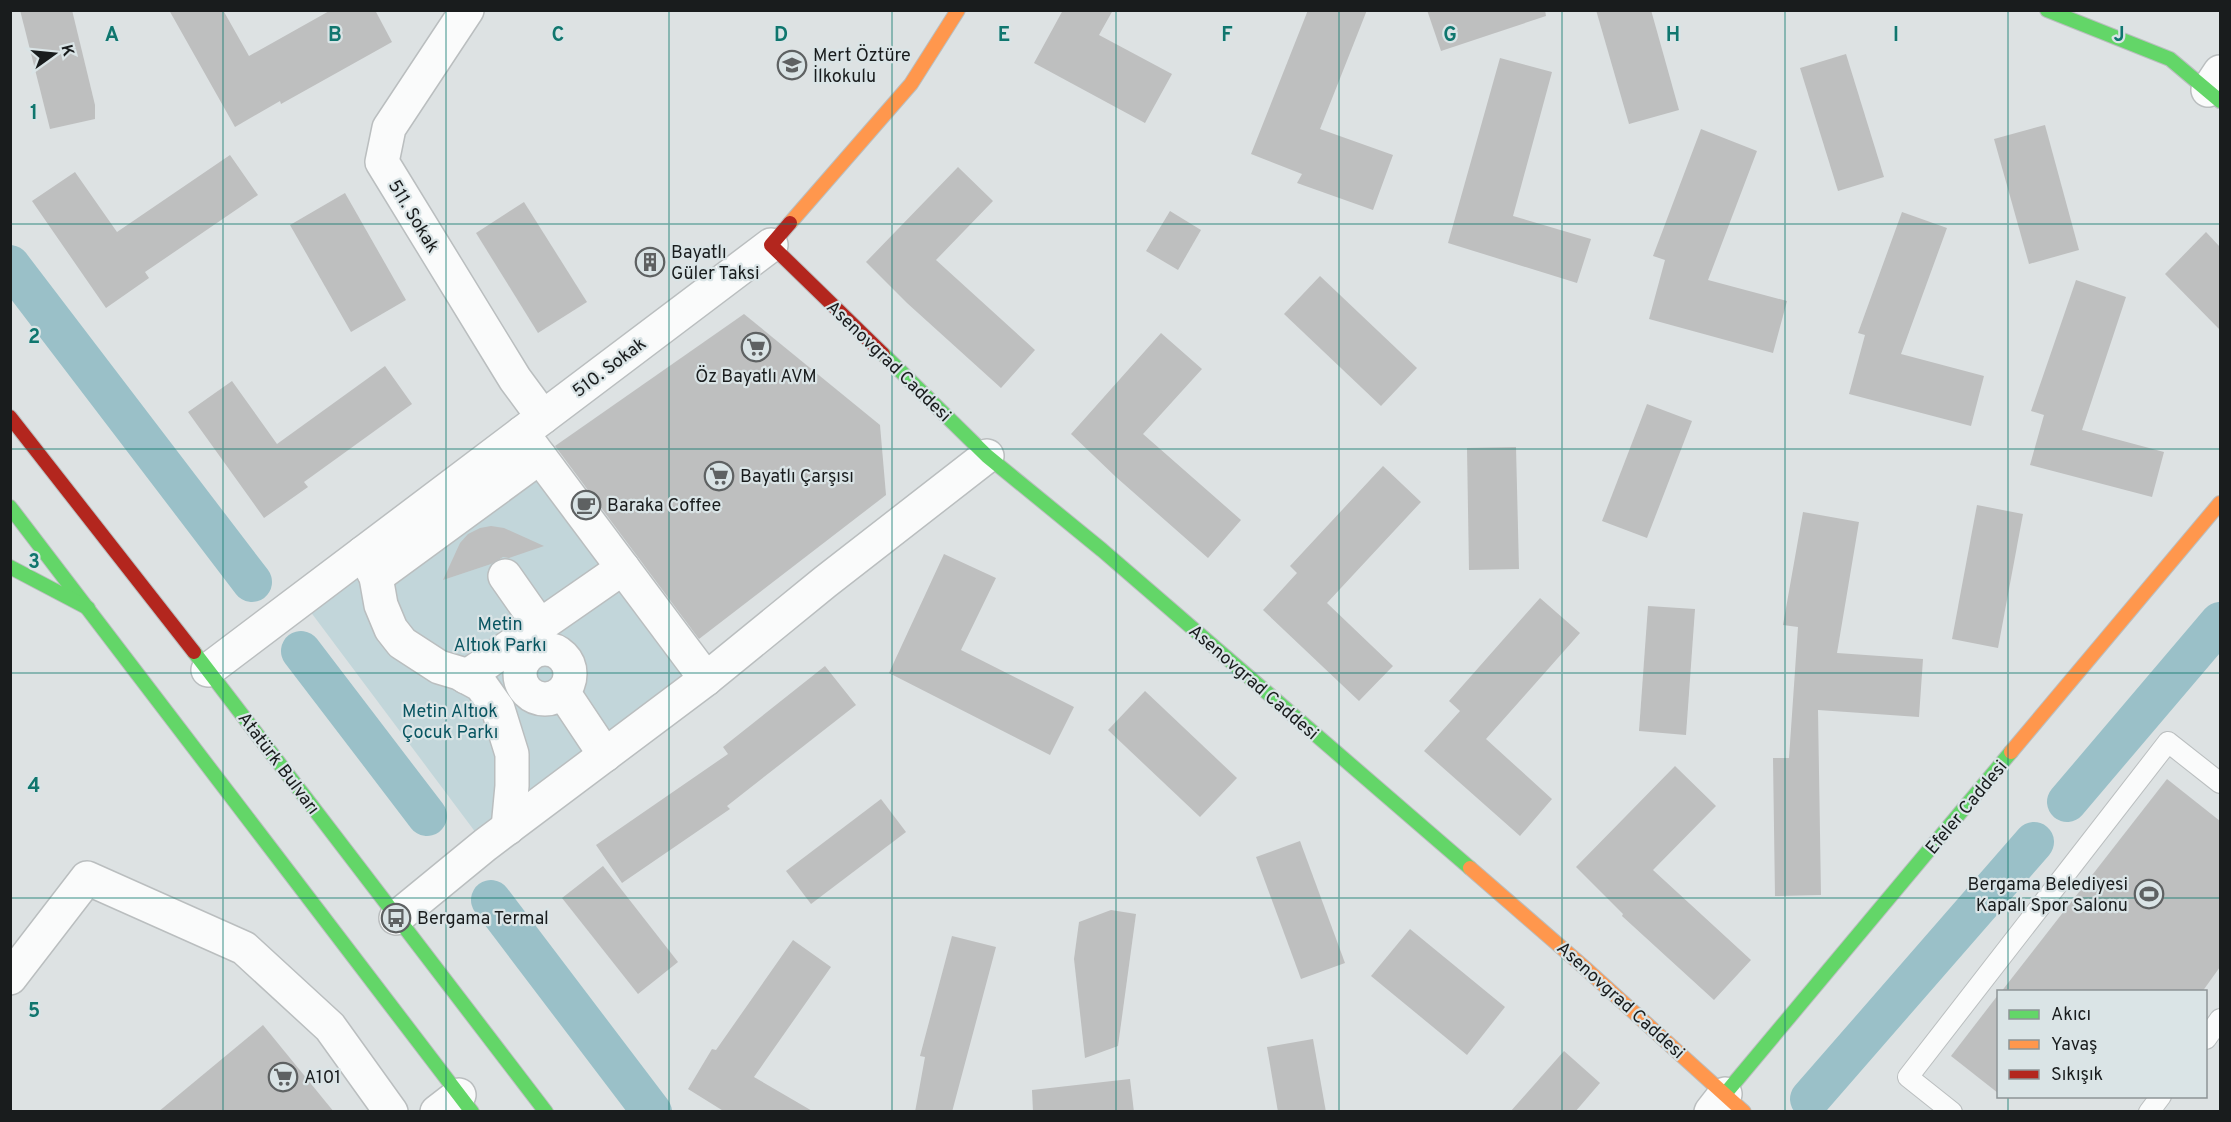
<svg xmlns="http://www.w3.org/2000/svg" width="2231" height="1122" viewBox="0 0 2231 1122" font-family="Overpass,sans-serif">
<rect width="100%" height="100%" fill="#dde2e3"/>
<!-- green -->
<polygon fill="#c2d6da" points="522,433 706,679 485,845 301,599"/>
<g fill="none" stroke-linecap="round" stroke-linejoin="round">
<!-- canal -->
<g stroke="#9ac0c8" stroke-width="40">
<polyline points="10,265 252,582"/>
<polyline points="301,651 427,816"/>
<polyline points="2067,802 2220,622"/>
<polyline points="491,900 652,1112"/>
<polyline points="1810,1099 2034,842"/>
</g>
</g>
<!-- building -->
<g fill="#bebfbf">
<polygon points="20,10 72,10 95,105 95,119 50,129"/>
<polygon points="169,10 223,10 249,56 331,10 375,10 392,42 281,104 280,101 235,127"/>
<polygon points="1063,10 1113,10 1099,35 1172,74 1145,123 1034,63"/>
<polygon points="1308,10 1367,10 1320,129 1393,155 1373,210 1297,183 1302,174 1251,154"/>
<polygon points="1427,10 1545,10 1546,16 1441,51"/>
<polygon points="1596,10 1651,10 1679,110 1629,124"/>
<polygon points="1846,54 1884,177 1838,191 1800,68"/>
<polygon points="1500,58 1552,72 1513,216 1591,239 1577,283 1448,243"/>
<polygon points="2045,125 2079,250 2029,264 1994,139"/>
<polygon points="1701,129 1757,151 1708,280 1787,301 1773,353 1649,319 1665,260 1653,256"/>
<polygon points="230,155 258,195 145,272 149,278 106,308 32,201 75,172 117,232"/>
<polygon points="958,167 993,201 936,260 1035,350 1001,388 907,303 866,262"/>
<polygon points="345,193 406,300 351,332 290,225"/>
<polygon points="524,202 587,302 538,333 476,233"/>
<polygon points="1170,211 1201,230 1178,270 1146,251"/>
<polygon points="1902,212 1947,228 1901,354 1984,376 1971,426 1849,394 1865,335 1858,333"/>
<polygon points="2206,232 2220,247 2220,330 2165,274"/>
<polygon points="1320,276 1417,368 1381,406 1284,314"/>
<polygon points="2076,280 2126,297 2082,430 2164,452 2152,497 2030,465 2044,415 2031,411"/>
<polygon points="744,314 880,425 886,495 699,639 555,446"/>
<polygon points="1161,333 1202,369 1143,434 1241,520 1208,558 1116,477 1071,434"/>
<polygon points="385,366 412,404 304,482 308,487 264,518 188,412 232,381 277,444"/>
<polygon points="1647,404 1692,421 1647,538 1602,521"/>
<polygon points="1516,447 1519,569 1469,570 1467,448"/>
<polygon points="1383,466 1421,502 1327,603 1393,666 1359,701 1263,610 1297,573 1290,566"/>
<polygon points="1977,505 2023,514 1998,648 1952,639"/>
<polygon points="1803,512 1859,522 1837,653 1923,659 1919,717 1818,710 1821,895 1775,896 1773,758 1789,758 1798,627 1783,625"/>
<polygon points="491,526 504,528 544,546 509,558 503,557 491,564 443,580 460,543 468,534 480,528"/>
<polygon points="944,554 996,578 961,650 1074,707 1050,755 889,673"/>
<polygon points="1540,598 1580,633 1486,739 1552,799 1520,836 1424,751 1460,711 1449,701"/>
<polygon points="1648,606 1695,609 1686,735 1639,731"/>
<polygon points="825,666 856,705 727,806 730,809 622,883 596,845 728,754 723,747"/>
<polygon points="1145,691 1237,778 1200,817 1108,730"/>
<polygon points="1675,766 1716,806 1653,870 1751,960 1714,1000 1622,916 1623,914 1576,867"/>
<polygon points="2167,779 2220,821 2220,967 2202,992 2001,992"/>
<polygon points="881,799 906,832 811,904 786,871"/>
<polygon points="1300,841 1345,963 1301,979 1256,857"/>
<polygon points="603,866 678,962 638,994 562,898"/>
<polygon points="1111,910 1136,914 1118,1046 1085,1058 1074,959 1079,922"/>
<polygon points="1410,929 1505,1007 1467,1055 1371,976"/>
<polygon points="952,936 996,947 952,1112 915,1112 925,1057 920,1056"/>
<polygon points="793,940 831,967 754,1077 814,1112 725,1112 688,1089 712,1049 716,1050"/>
<polygon points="1998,995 1998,1093 1951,1056"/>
<polygon points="263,1025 334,1112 158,1112"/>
<polygon points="1313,1039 1326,1112 1278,1112 1267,1047"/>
<polygon points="1564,1051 1600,1083 1575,1112 1510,1112"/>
<polygon points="1130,1079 1134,1112 1033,1112 1032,1090"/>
</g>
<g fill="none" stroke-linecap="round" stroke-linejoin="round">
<!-- lane casing -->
<g stroke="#babebf" stroke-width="22">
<g id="lane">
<polyline points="2206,1039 2220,1019"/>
<polyline points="1952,1112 1908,1077 2168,742 2220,783"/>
<polyline points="2149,1112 2161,1096"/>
</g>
</g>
<!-- street casing -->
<g stroke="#babebf" stroke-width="36">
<g id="street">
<polyline points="467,10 389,128 382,162 515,379 543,417"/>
<polyline points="2208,90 2220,72"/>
<polyline points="522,433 706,679"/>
<polyline points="363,553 376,577 381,605 391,629 402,643 439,667 459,673 481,685 498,709 512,754 512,786 508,828"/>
<polyline points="505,576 540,626"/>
<polyline points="376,577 540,457"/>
<circle cx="545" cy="674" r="25"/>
<polyline points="208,670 771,245"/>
<polyline points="466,677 623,568"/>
<polyline points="563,692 605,755"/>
<polyline points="396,918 485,845 706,679 825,582 987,456"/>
<polyline points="10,978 87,878 244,948 330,1027 391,1112"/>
<polyline points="437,1112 459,1095"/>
<polyline points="1711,1112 1725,1094"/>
</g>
</g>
<!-- fast casing -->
<g stroke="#babebf" stroke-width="16">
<g id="fast">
<polyline points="2047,10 2170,59 2220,101"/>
<polyline points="883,354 987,456 1102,550 1470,868"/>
<polyline points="10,507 472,1112"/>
<polyline points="10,567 88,608"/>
<polyline points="194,652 546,1112"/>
<polyline points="1725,1094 2011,752"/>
</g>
</g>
<!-- slow casing -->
<g stroke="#babebf" stroke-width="16">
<g id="slow">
<polyline points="790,223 911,84 958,10"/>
<polyline points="2011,752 2220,503"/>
<polyline points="1470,868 1585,968 1744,1112"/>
</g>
</g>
<!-- jam casing -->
<g stroke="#babebf" stroke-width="16">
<g id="jam">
<polyline points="790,223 771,245 883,354"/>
<polyline points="10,417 194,652"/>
</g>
</g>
<!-- lane -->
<use href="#lane" stroke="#fafbfb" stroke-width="20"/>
<!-- street -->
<use href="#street" stroke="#fafbfb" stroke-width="33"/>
<!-- fast -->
<use href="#fast" stroke="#63d668" stroke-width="14"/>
<!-- slow -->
<use href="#slow" stroke="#ff974d" stroke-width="14"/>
<!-- jam -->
<use href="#jam" stroke="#b3261e" stroke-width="14"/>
</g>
<!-- grid -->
<path fill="none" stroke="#0f766e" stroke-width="1.5" stroke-opacity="0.55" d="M223,10v1102M446,10v1102M669,10v1102M892,10v1102M1116,10v1102M1339,10v1102M1562,10v1102M1785,10v1102M2008,10v982M10,224h2210M10,449h2210M10,673h2210M10,898h2210M2008,1096v16"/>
<!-- icons -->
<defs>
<g id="school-ring" transform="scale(1.5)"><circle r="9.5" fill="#dae4e6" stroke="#5e6162" stroke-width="1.5"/><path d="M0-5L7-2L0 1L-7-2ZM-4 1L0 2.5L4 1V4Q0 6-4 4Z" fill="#5e6162"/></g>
<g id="building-ring" transform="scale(1.5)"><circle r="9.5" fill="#dae4e6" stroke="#5e6162" stroke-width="1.5"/><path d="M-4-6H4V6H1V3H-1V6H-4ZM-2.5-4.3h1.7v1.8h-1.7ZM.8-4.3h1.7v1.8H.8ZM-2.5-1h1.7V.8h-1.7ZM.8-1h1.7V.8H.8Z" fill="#5e6162"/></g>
<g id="supermarket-ring" transform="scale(1.5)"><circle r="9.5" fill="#dae4e6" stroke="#5e6162" stroke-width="1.5"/><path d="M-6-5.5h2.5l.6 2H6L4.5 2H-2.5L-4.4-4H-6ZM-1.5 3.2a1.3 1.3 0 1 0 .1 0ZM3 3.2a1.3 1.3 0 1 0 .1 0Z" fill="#5e6162"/></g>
<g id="cafe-ring" transform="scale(1.5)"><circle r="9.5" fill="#dae4e6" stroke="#5e6162" stroke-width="1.5"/><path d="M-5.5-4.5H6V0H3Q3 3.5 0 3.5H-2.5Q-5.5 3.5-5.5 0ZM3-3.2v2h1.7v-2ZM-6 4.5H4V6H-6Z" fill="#5e6162"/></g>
<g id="stadium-ring" transform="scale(1.5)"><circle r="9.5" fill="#dae4e6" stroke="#5e6162" stroke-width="1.5"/><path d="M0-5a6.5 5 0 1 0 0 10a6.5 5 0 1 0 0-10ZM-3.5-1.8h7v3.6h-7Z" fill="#5e6162"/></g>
<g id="bus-ring" transform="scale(1.5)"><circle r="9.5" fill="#dae4e6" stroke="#5e6162" stroke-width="1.5"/><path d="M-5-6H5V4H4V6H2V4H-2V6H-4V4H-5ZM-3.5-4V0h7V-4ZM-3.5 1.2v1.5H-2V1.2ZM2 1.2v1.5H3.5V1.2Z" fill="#5e6162"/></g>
</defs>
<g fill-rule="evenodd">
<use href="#school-ring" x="792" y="65"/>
<use href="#building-ring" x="650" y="262"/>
<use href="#supermarket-ring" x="756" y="347"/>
<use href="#supermarket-ring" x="719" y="476"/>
<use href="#cafe-ring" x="586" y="505"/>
<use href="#stadium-ring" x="2149" y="894"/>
<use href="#bus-ring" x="396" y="918"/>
<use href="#supermarket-ring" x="283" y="1077"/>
</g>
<g text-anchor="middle" stroke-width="4.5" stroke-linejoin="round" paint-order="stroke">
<!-- poi labels -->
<g font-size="18" fill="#191c1d" stroke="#dae4e6" text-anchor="start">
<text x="813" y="61">Mert Öztüre<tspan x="813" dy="21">İlkokulu</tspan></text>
<text x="671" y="258">Bayatlı<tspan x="671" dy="21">Güler Taksi</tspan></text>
<text x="756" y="382" text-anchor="middle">Öz Bayatlı AVM</text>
<text x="740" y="482">Bayatlı Çarşısı</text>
<text x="607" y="511">Baraka Coffee</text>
<text x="2128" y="890" text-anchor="end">Bergama Belediyesi<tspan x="2128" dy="21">Kapalı Spor Salonu</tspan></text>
<text x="417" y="924">Bergama Termal</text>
<text x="304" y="1083">A101</text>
</g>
<!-- street labels -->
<g font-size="18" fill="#191c1d" stroke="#dae4e6">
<text transform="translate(414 216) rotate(59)" y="6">511. Sokak</text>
<text transform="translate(889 361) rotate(44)" y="6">Asenovgrad Caddesi</text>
<text transform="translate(609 367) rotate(-37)" y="6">510. Sokak</text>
<text transform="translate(1254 682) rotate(41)" y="6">Asenovgrad Caddesi</text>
<text transform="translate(279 763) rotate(53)" y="6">Atatürk Bulvarı</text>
<text transform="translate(1966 807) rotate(-50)" y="6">Efeler Caddesi</text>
<text transform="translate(1621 1000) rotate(42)" y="6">Asenovgrad Caddesi</text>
</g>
<!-- park labels -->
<g font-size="18" fill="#095561" stroke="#dae4e6">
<text x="500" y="630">Metin<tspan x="500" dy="21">Altıok Parkı</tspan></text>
<text x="450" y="717">Metin Altıok<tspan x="450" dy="21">Çocuk Parkı</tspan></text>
</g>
</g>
<g font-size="20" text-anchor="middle" font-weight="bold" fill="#0f766e" stroke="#dae4e6" stroke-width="4.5" stroke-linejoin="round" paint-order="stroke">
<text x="112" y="41">A</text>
<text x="335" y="41">B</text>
<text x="558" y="41">C</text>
<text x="781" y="41">D</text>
<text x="1004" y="41">E</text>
<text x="1227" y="41">F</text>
<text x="1450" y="41">G</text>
<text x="1673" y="41">H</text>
<text x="1896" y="41">I</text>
<text x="2119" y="41">J</text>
<text x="34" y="119">1</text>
<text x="34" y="343">2</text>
<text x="34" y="568">3</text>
<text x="34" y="792">4</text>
<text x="34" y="1017">5</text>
</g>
<!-- border -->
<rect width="2231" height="1122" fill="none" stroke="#191c1d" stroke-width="24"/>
<!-- legend -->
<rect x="1997" y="990" width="210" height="108" fill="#dae4e6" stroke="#8d9496" stroke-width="1.5"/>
<rect x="2009" y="1010" width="30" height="9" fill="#63d668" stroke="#8d9496" stroke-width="1.5"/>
<text x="2051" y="1020" font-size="18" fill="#191c1d">Akıcı</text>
<rect x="2009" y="1040" width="30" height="9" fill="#ff974d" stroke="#8d9496" stroke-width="1.5"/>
<text x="2051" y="1050" font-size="18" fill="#191c1d">Yavaş</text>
<rect x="2009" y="1070" width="30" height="9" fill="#b3261e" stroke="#8d9496" stroke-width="1.5"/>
<text x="2051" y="1080" font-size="18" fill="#191c1d">Sıkışık</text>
<!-- north arrow -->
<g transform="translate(54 54) rotate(75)" stroke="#dae4e6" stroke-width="4.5" paint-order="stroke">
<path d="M0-4.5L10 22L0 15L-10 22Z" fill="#191c1d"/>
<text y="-9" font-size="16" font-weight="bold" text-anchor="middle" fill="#191c1d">K</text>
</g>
</svg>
